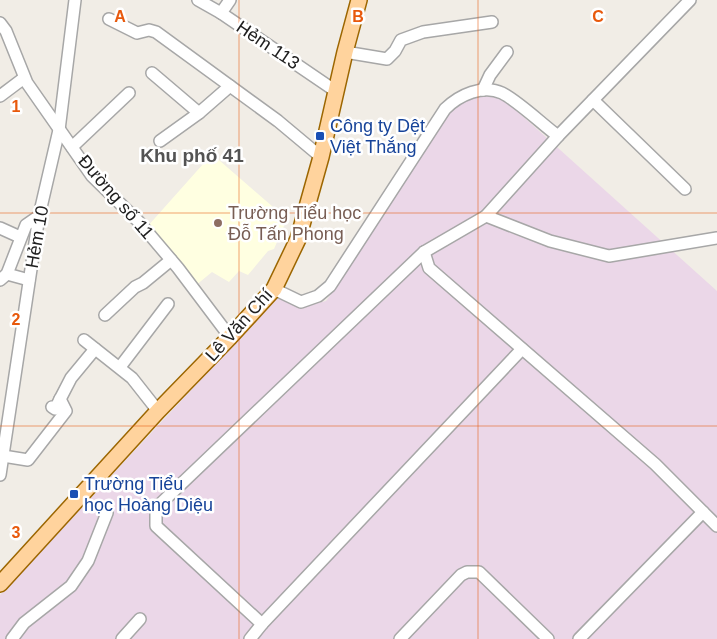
<svg xmlns="http://www.w3.org/2000/svg" width="717" height="639" viewBox="0 0 717 639" font-family="Arial,sans-serif">
<rect width="100%" height="100%" fill="#f1ede6"/>
<!-- industrial -->
<polygon fill="#ebd7e8" points="483,96 499,98 508,103 717,291 717,639 0,639 0,595 277,298 298,306 307,306 326,301 334,290 447,109 470,98"/>
<!-- education -->
<polygon fill="#ffffe1" points="212,154 287,219 274,249 268,251 248,275 239,271 229,282 212,272 195,286 147,227"/>
<g fill="none" stroke-linecap="round" stroke-linejoin="round">
<!-- minor casing -->
<g stroke="#a7a7a7" stroke-width="14">
<g id="minor">
<polyline points="198,0 221,13 337,92"/>
<polyline points="221,13 230,0"/>
<polyline points="109,19 137,33 149,30 156,32 278,121 321,157"/>
<polyline points="0,23 6,31 27,83 92,176 139,222 178,268 230,337"/>
<polyline points="345,52 387,59 395,51 401,40 423,32 492,22"/>
<polyline points="152,73 199,113"/>
<polyline points="483,90 490,75 507,52"/>
<polyline points="0,96 24,78"/>
<polyline points="593,100 685,189"/>
<polyline points="160,141 199,113 230,86"/>
<polyline points="72,147 129,93"/>
<polyline points="486,216 550,241 609,256 717,238"/>
<polyline points="0,228 20,237"/>
<polyline points="424,252 429,268 655,464 717,526"/>
<polyline points="7,274 29,280"/>
<polyline points="0,280 7,274 26,225 39,216"/>
<path d="M274,289l27,13 17,-6 12,-10 115,-177c14,-14 38,-25 57,-16 16,8 41,32 56,43"/>
<polyline points="105,315 135,287 143,283 171,260"/>
<polyline points="84,340 132,378 158,411"/>
<polyline points="120,367 168,304"/>
<polyline points="52,407 55,409 71,378 95,349"/>
<polyline points="3,456 28,460 66,411 60,399"/>
<polyline points="0,475 39,216 59,130 75,0"/>
<polyline points="262,624 522,349"/>
<polyline points="12,639 24,623 71,586 88,561 107,513"/>
<polyline points="122,639 140,619"/>
<polyline points="250,639 262,624 156,526 156,508 424,252 486,216 558,136 690,0"/>
<polyline points="400,639 461,575 467,572 479,572 548,639"/>
<polyline points="579,639 703,512"/>
</g>
</g>
<!-- major casing -->
<g stroke="#9c6600" stroke-width="18">
<polyline id="major" points="0,584 158,411 230,337 274,289 298,239 321,157 345,52 359,0"/>
</g>
<!-- minor -->
<use href="#minor" stroke="#fff" stroke-width="11"/>
<!-- major -->
<use href="#major" stroke="#ffd39d" stroke-width="15"/>
</g>
<!-- grid -->
<path fill="none" stroke="#e8590c" stroke-width="1" stroke-opacity="0.55" d="M239,0v639M478,0v639M0,213h717M0,426h717"/>
<!-- markers -->
<g fill="#1a4fb4" stroke="#fff" stroke-width="2">
<rect x="315" y="131" width="10" height="10" rx="2.5"/>
<rect x="69" y="489" width="10" height="10" rx="2.5"/>
</g>
<circle fill="#8d6e63" stroke="#fff" stroke-width="2" cx="218" cy="223" r="5"/>
<g text-anchor="middle" stroke-width="5" stroke-linejoin="round" paint-order="stroke">
<!-- street labels -->
<g font-size="18" fill="#202020" stroke="#fff">
<text transform="translate(268 45) rotate(34)" y="6">Hẻm 113</text>
<text transform="translate(116 197) rotate(49)" y="6">Đường số 11</text>
<text transform="translate(37 237) rotate(-80)" y="6">Hẻm 10</text>
<text transform="translate(239 325) rotate(-48)" y="6">Lê Văn Chí</text>
</g>
<!-- transit labels -->
<g font-size="18" fill="#164399" stroke="#fff" text-anchor="start">
<text x="330" y="132">Công ty Dệt<tspan x="330" dy="21">Việt Thắng</tspan></text>
<text x="84" y="490">Trường Tiểu<tspan x="84" dy="21">học Hoàng Diệu</tspan></text>
</g>
<!-- education labels -->
<g font-size="18" fill="#785e54" stroke="#fff" text-anchor="start">
<text x="228" y="219">Trường Tiểu học<tspan x="228" dy="21">Đỗ Tấn Phong</tspan></text>
</g>
<!-- neighbourhood labels -->
<g font-size="19" font-weight="bold" fill="#535353" stroke="#fff">
<text x="192" y="162">Khu phố 41</text>
</g>
</g>
<g font-size="16" text-anchor="middle" font-weight="bold" fill="#e8590c" stroke="#fff" stroke-width="5" stroke-linejoin="round" paint-order="stroke">
<text x="120" y="22">A</text>
<text x="358" y="22">B</text>
<text x="598" y="22">C</text>
<text x="16" y="112">1</text>
<text x="16" y="325">2</text>
<text x="16" y="538">3</text>
</g>
</svg>
